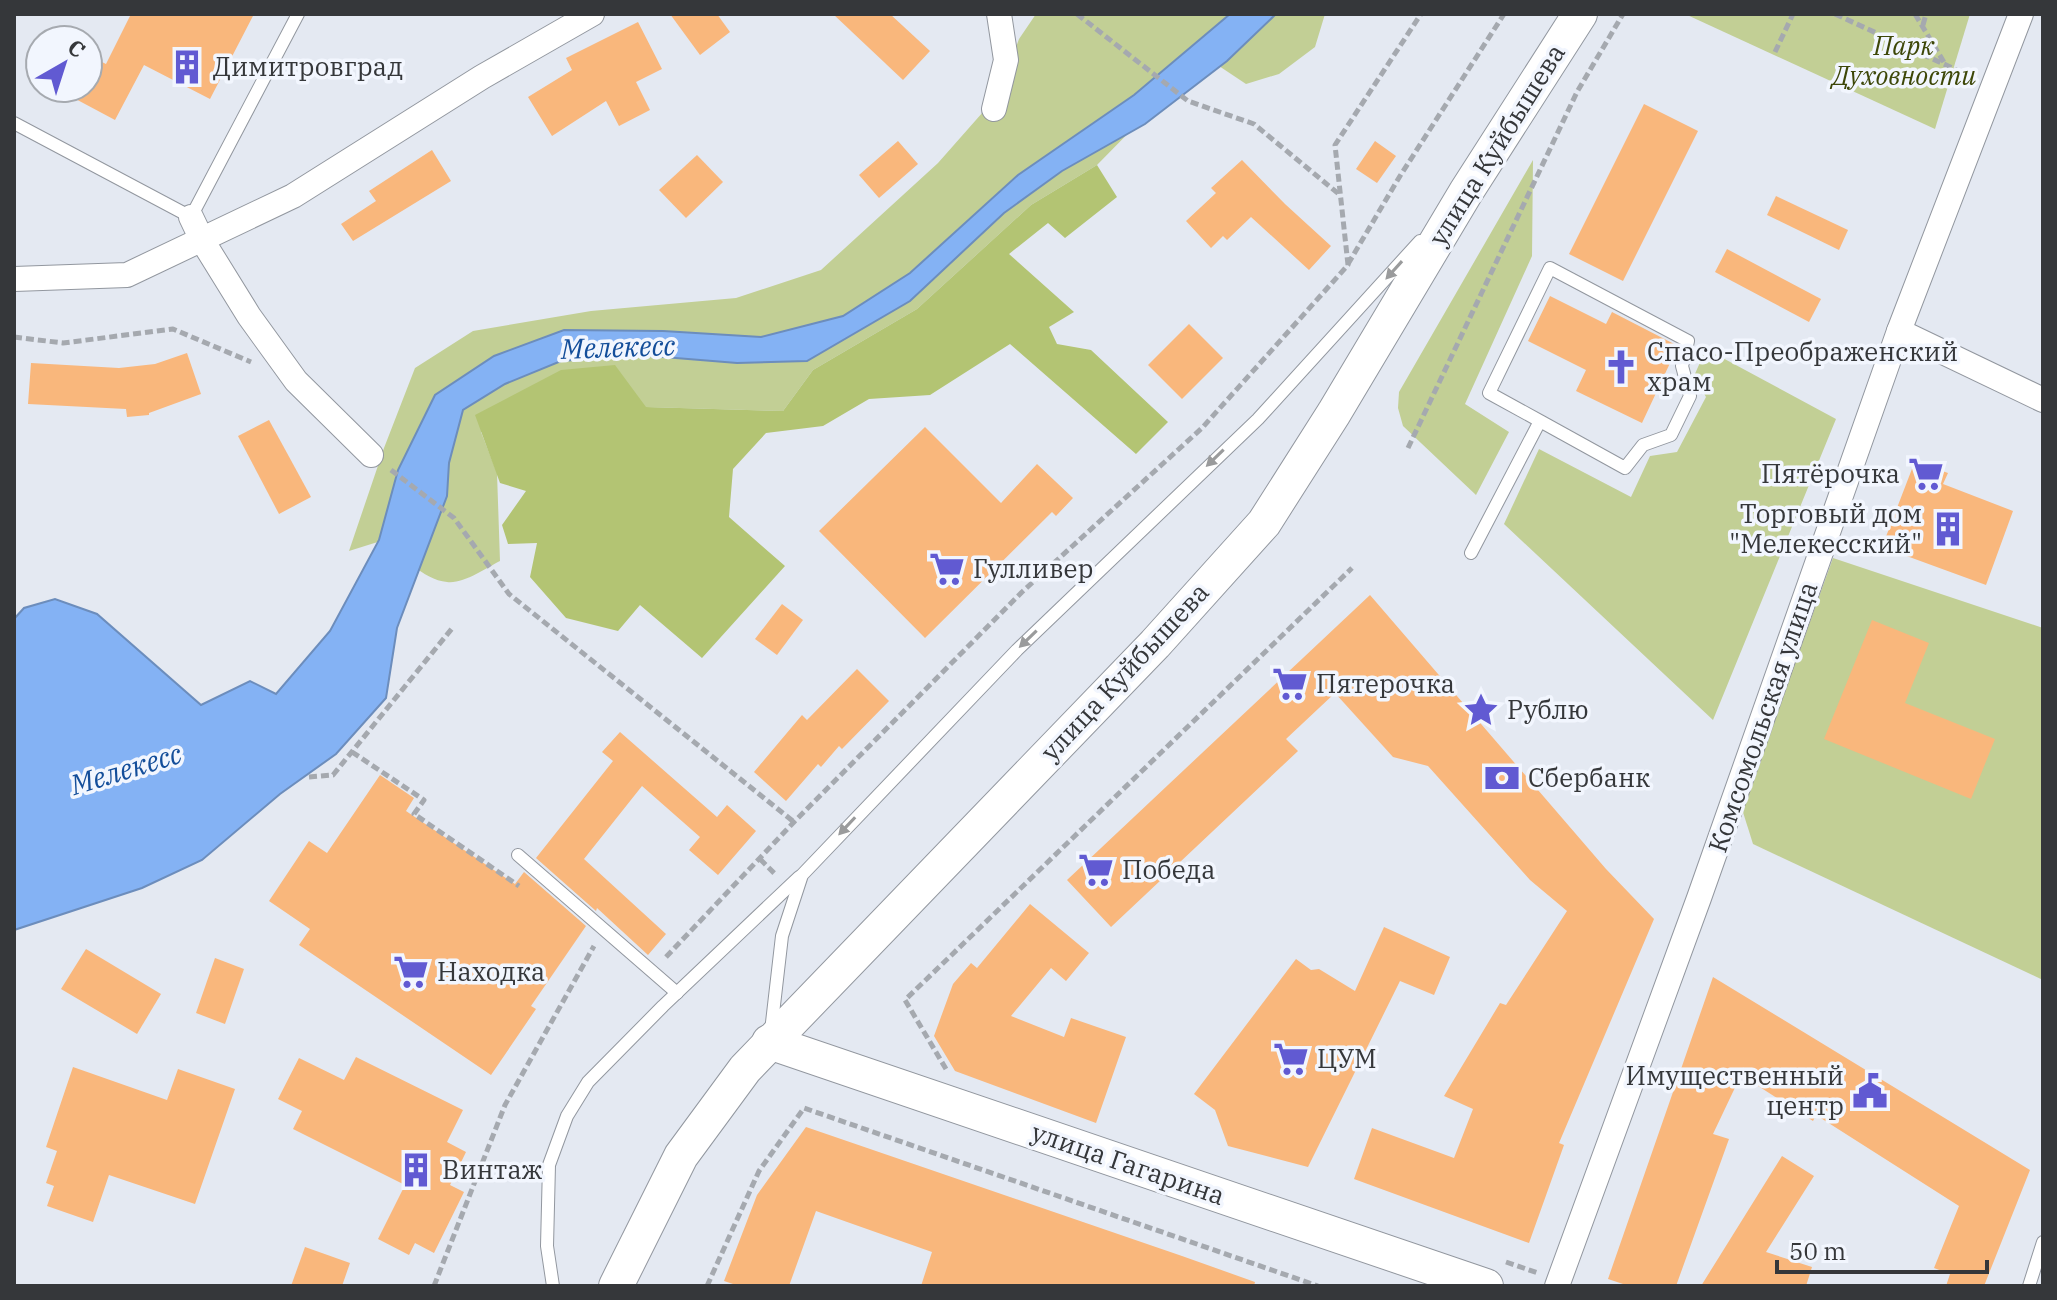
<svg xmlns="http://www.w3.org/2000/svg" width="2057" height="1300" viewBox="0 0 2057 1300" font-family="'IBM Plex Serif',serif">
<rect width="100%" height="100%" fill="#e4e9f2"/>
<!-- green -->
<g fill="#c2cf95">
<path d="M1036,14h289l-10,33 -36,27 -33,10 -30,-20 -61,42 -58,59 -66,40 -114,104 -104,61 -30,41 -137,-4 -165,25 16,41 3,88c-14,7 -36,23 -53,21 -24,-2 -46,-28 -63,-42l-35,11 35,-103 31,-80 58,-37 118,-20 145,-13 85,-28 117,-107 60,-68 21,-56z"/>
<polygon points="1685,14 1970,14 1935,129"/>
<polygon points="1533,160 1532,256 1465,404 1509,432 1476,495 1403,426 1398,408 1399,392"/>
<polygon points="1706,349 1836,419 1713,720 1504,524 1539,449 1631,497 1650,456 1677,452 1706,397 1694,376"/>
<polygon points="1833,558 2043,628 2043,980 1753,844 1742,809"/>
</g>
<!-- forest -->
<polygon fill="#b3c473" points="1097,165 1117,197 1065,238 1048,223 1009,254 1074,312 1049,327 1057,344 1091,350 1168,422 1136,454 1010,344 930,395 869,399 823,426 766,433 733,469 729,517 785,566 702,658 640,605 618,631 566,618 530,577 537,543 508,544 502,525 526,491 500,483 475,415 561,370 615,365 646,407 783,411 813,370 917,309 1031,205"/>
<!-- water -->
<polygon fill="#84b2f4" stroke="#6c8dbc" stroke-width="2" points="1230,14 1276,14 1227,61 1145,124 1062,171 1004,213 910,301 807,361 737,363 639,355 561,361 505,384 463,410 449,463 447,496 397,628 386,698 336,754 280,794 202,860 142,888 14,930 14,619 24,608 55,599 97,614 201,705 250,681 276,694 330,631 379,540 398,470 435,395 494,356 564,330 663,331 761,337 843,316 910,273 1018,175 1134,95"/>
<!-- building -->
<g fill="#f9b77c">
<polygon points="131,14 254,14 210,99 144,65 115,120 55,88 88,88 88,55 106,64"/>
<polygon points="670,14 717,14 730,32 700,55"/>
<polygon points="833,14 890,14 930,51 903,80"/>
<polygon points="638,22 662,69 636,82 650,110 619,126 606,101 552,136 528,97 572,70 566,58"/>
<polygon points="1644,104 1698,131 1623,281 1569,254"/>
<polygon points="898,141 918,164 879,198 859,175"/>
<polygon points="1375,141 1396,156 1377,183 1356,169"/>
<polygon points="432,150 451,181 353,241 341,224 376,201 369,191"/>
<polygon points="697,155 723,182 686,218 659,190"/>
<polygon points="1242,160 1285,204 1331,246 1309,270 1251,217 1227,240 1223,236 1211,248 1186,221 1216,193 1211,188"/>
<polygon points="1776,196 1848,230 1839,250 1767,215"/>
<polygon points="1727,249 1821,299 1809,322 1715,272"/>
<polygon points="1550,296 1606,324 1612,312 1678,346 1642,423 1576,391 1586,370 1528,341"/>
<polygon points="1189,324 1223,358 1182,399 1148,365"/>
<polygon points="187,353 201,394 149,413 149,415 127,417 126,409 28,404 31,363 119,368 155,364"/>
<polygon points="269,420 311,497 279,514 238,436"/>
<polygon points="925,427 1001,503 1037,464 1073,498 1056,516 1052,512 925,638 819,531"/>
<polygon points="1915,461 1948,473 1943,484 2013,511 1986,585 1882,547"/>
<polygon points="1370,595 1606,869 1654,919 1559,1143 1564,1145 1529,1243 1354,1179 1372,1128 1454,1158 1473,1109 1444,1096 1500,1003 1506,1005 1567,911 1530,880 1428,766 1393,757 1335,693 1286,739 1298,751 1111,927 1067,880"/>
<polygon points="782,604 803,620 777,655 755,639"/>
<polygon points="1872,620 1929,643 1905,703 1995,739 1971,799 1824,739"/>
<polygon points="857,669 889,701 842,749 839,746 821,767 818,764 786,801 754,772 802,715 807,720"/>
<polygon points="620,732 717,817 727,805 756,831 718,875 689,850 700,837 642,786 584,859 666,934 648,955 597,908 596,911 536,858 613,761 602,752"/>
<polygon points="380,775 414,798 406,811 515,884 524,872 586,926 531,1006 536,1009 491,1075 299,945 310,929 269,901 309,841 327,853"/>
<polygon points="1030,904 1089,953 1066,981 1051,968 1011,1016 1064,1037 1071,1018 1126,1037 1096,1123 955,1071 934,1036 953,984 971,963 977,968"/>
<polygon points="1384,927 1450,957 1434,995 1400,981 1308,1167 1228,1146 1215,1110 1194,1094 1296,959 1311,970 1319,969 1355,991"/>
<polygon points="86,949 161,994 137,1034 61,989"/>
<polygon points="215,958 244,969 225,1024 196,1013"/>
<polygon points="1713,977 2030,1170 1984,1286 1946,1286 1950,1274 1934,1268 1959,1206 1816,1115 1813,1121 1741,1075 1713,1134 1729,1139 1676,1286 1629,1286 1608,1279"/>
<polygon points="356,1057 463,1110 447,1142 466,1152 450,1185 464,1192 434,1253 415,1243 409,1255 378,1239 405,1185 293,1129 302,1111 278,1099 299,1058 344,1080"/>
<polygon points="73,1067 167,1100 178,1069 235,1089 195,1204 109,1175 93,1222 47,1206 54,1186 46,1183 57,1151 46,1147"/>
<polygon points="806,1127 1182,1256 1255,1282 1254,1286 921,1286 932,1252 816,1211 789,1286 739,1286 724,1281 757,1195"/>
<polygon points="1782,1156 1814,1176 1766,1252 1812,1267 1806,1286 1701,1286"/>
<polygon points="305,1247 350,1263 342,1286 291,1286"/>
</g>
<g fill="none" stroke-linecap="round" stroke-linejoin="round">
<!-- service casing -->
<g stroke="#92979f" stroke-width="14">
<g id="service">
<polyline points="14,123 191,217 298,14"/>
<polyline points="1471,553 1540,421 1625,468 1643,445 1671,435 1690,396 1682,366 1688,341 1550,268 1489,393 1540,421"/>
<polyline points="518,855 677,993"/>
<polyline points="771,1031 782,936 802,875 1017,650 1258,419 1420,241"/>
<polyline points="553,1286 547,1246 549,1165 567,1116 588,1082 663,1006 799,877"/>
<polyline points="2029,1286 2043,1242"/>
</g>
</g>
<!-- minor casing -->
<g stroke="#92979f" stroke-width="26">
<g id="minor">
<polyline points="994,109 1006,60 999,14"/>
<polyline points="191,217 202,240 249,316 296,381 371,455"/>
<polyline points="14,279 127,275 293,196 482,77 592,14"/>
<polyline points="1899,331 2043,400"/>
<polyline points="1557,1286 1699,898 1899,331 2021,14"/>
</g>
</g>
<!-- secondary casing -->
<g stroke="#92979f" stroke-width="36">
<g id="secondary">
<polyline points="769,1042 1486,1286"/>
<polyline points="616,1286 681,1156 745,1069 1155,644 1264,523 1334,413 1466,192 1580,14"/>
</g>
</g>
<!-- path -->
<g stroke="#a5a9af" stroke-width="5" stroke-dasharray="8 4" stroke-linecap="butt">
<polyline points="1077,14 1188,101 1254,124 1340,195"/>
<polyline points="1835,14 1972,77"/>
<polyline points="1915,14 1945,64"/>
<polyline points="1923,25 1926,14"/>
<polyline points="1775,52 1793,14"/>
<polyline points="1348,264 1400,176 1504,14"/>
<polyline points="14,337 63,343 173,329 251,362"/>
<polyline points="1408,448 1577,92 1623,14"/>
<polyline points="391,470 454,518 509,594 794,822"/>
<polyline points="352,752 424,800 414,814 519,886"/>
<polyline points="309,777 333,775 454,626"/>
<polyline points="760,859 776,875"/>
<polyline points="666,957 794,822 1022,592 1202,428 1348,265 1335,145 1421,14"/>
<polyline points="946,1069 905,1000 1352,568"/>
<polyline points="1506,1262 1538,1273"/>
<polyline points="434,1286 505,1105 594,946"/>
<polyline points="707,1286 759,1171 804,1108 1318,1286"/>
</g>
<!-- service -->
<use href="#service" stroke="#fff" stroke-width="12"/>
<!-- minor -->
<use href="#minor" stroke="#fff" stroke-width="24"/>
<!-- secondary -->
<use href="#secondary" stroke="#fff" stroke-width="34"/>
</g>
<!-- one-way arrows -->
<defs><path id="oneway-solid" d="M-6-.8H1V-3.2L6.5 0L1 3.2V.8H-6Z" transform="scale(2)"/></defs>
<g fill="#9a9b9c">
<use href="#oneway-solid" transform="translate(1394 270) rotate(132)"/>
<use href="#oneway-solid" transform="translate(1215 458) rotate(136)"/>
<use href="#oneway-solid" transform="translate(1028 639) rotate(136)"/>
<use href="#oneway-solid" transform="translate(847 826) rotate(133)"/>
</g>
<!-- icons -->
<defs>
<g id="building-bare" transform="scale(2.76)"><path d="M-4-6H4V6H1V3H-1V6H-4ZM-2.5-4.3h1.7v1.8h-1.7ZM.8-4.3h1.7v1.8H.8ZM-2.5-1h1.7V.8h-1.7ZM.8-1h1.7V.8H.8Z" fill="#615ad2" stroke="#f2f6fe" stroke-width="2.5" paint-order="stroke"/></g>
<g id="church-bare" transform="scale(2.76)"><path d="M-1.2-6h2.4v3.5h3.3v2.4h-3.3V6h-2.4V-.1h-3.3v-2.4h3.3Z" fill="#615ad2" stroke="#f2f6fe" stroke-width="2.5" paint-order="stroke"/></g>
<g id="supermarket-bare" transform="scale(2.76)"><path d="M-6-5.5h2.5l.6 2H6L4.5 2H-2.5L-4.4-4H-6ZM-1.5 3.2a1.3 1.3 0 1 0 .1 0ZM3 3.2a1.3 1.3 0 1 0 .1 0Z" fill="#615ad2" stroke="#f2f6fe" stroke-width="2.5" paint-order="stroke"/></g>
<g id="sight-bare" transform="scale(2.76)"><path d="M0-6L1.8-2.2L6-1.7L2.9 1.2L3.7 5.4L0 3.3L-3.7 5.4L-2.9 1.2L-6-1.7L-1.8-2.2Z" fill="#615ad2" stroke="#f2f6fe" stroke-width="2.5" paint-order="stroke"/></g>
<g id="bank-bare" transform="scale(2.76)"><path d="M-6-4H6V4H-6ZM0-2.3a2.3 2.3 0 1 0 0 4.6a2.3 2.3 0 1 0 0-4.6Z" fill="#615ad2" stroke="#f2f6fe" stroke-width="2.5" paint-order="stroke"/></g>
<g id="civic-bare" transform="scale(2.76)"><path d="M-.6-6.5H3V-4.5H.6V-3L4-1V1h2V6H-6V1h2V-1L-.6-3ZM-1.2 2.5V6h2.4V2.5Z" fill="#615ad2" stroke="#f2f6fe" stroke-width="2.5" paint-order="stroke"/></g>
</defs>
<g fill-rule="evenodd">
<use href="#building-bare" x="187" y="67"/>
<use href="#church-bare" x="1621" y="367"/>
<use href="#supermarket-bare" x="1926" y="474"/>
<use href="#building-bare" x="1948" y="529"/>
<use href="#supermarket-bare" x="947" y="569"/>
<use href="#supermarket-bare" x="1290" y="684"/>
<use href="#sight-bare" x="1481" y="710"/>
<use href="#bank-bare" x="1502" y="778"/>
<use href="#supermarket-bare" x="1096" y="870"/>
<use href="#supermarket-bare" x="411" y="972"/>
<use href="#supermarket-bare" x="1291" y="1059"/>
<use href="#civic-bare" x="1870" y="1091"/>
<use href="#building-bare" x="416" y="1170"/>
</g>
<g text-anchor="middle" stroke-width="7" stroke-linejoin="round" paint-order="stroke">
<!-- park labels -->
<g font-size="26" font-style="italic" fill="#3d4708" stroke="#f2f6fe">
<text x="1904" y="55">Парк<tspan x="1904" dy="30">Духовности</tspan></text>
</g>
<!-- poi labels -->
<g font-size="26" fill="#35373a" stroke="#f2f6fe" text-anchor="start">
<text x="213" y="76">Димитровград</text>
<text x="1647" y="361">Спасо-Преображенский<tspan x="1647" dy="30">храм</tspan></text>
<text x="1900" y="483" text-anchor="end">Пятёрочка</text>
<text x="1922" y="523" text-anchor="end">Торговый дом<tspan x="1922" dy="30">"Мелекесский"</tspan></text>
<text x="973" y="578">Гулливер</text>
<text x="1316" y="693">Пятерочка</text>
<text x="1507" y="719">Рублю</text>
<text x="1528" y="787">Сбербанк</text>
<text x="1122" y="879">Победа</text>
<text x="437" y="981">Находка</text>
<text x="1317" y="1068">ЦУМ</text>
<text x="1844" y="1085" text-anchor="end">Имущественный<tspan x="1844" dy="30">центр</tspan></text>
<text x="442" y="1179">Винтаж</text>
</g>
<!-- street labels -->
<g font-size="26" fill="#35373a" stroke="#f2f6fe">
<text transform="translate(1497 145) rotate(-58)" y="9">улица Куйбышева</text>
<text transform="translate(1125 672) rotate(-47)" y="9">улица Куйбышева</text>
<text transform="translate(1763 717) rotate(-71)" y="9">Комсомольская улица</text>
<text transform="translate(1128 1164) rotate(19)" y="9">улица Гагарина</text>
</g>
<!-- water labels -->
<g font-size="28" font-style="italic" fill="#144e9a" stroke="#f2f6fe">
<text transform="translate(618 347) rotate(-2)" y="10">Мелекесс</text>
<text transform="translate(126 769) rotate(-17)" y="10">Мелекесс</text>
</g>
</g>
<!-- border -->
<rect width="2057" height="1300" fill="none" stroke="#35373a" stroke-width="32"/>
<!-- north arrow -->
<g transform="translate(64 64) rotate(39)"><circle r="38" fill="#f2f6fe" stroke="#a6aab0" stroke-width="2"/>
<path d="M0-6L14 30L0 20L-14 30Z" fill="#615ad2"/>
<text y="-12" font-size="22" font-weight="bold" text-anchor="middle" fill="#35373a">С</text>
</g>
<!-- scale -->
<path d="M1777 1260v12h210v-12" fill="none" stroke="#35373a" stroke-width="4"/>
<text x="1789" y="1260" font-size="24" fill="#35373a" stroke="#f2f6fe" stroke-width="6" paint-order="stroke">50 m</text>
</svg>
